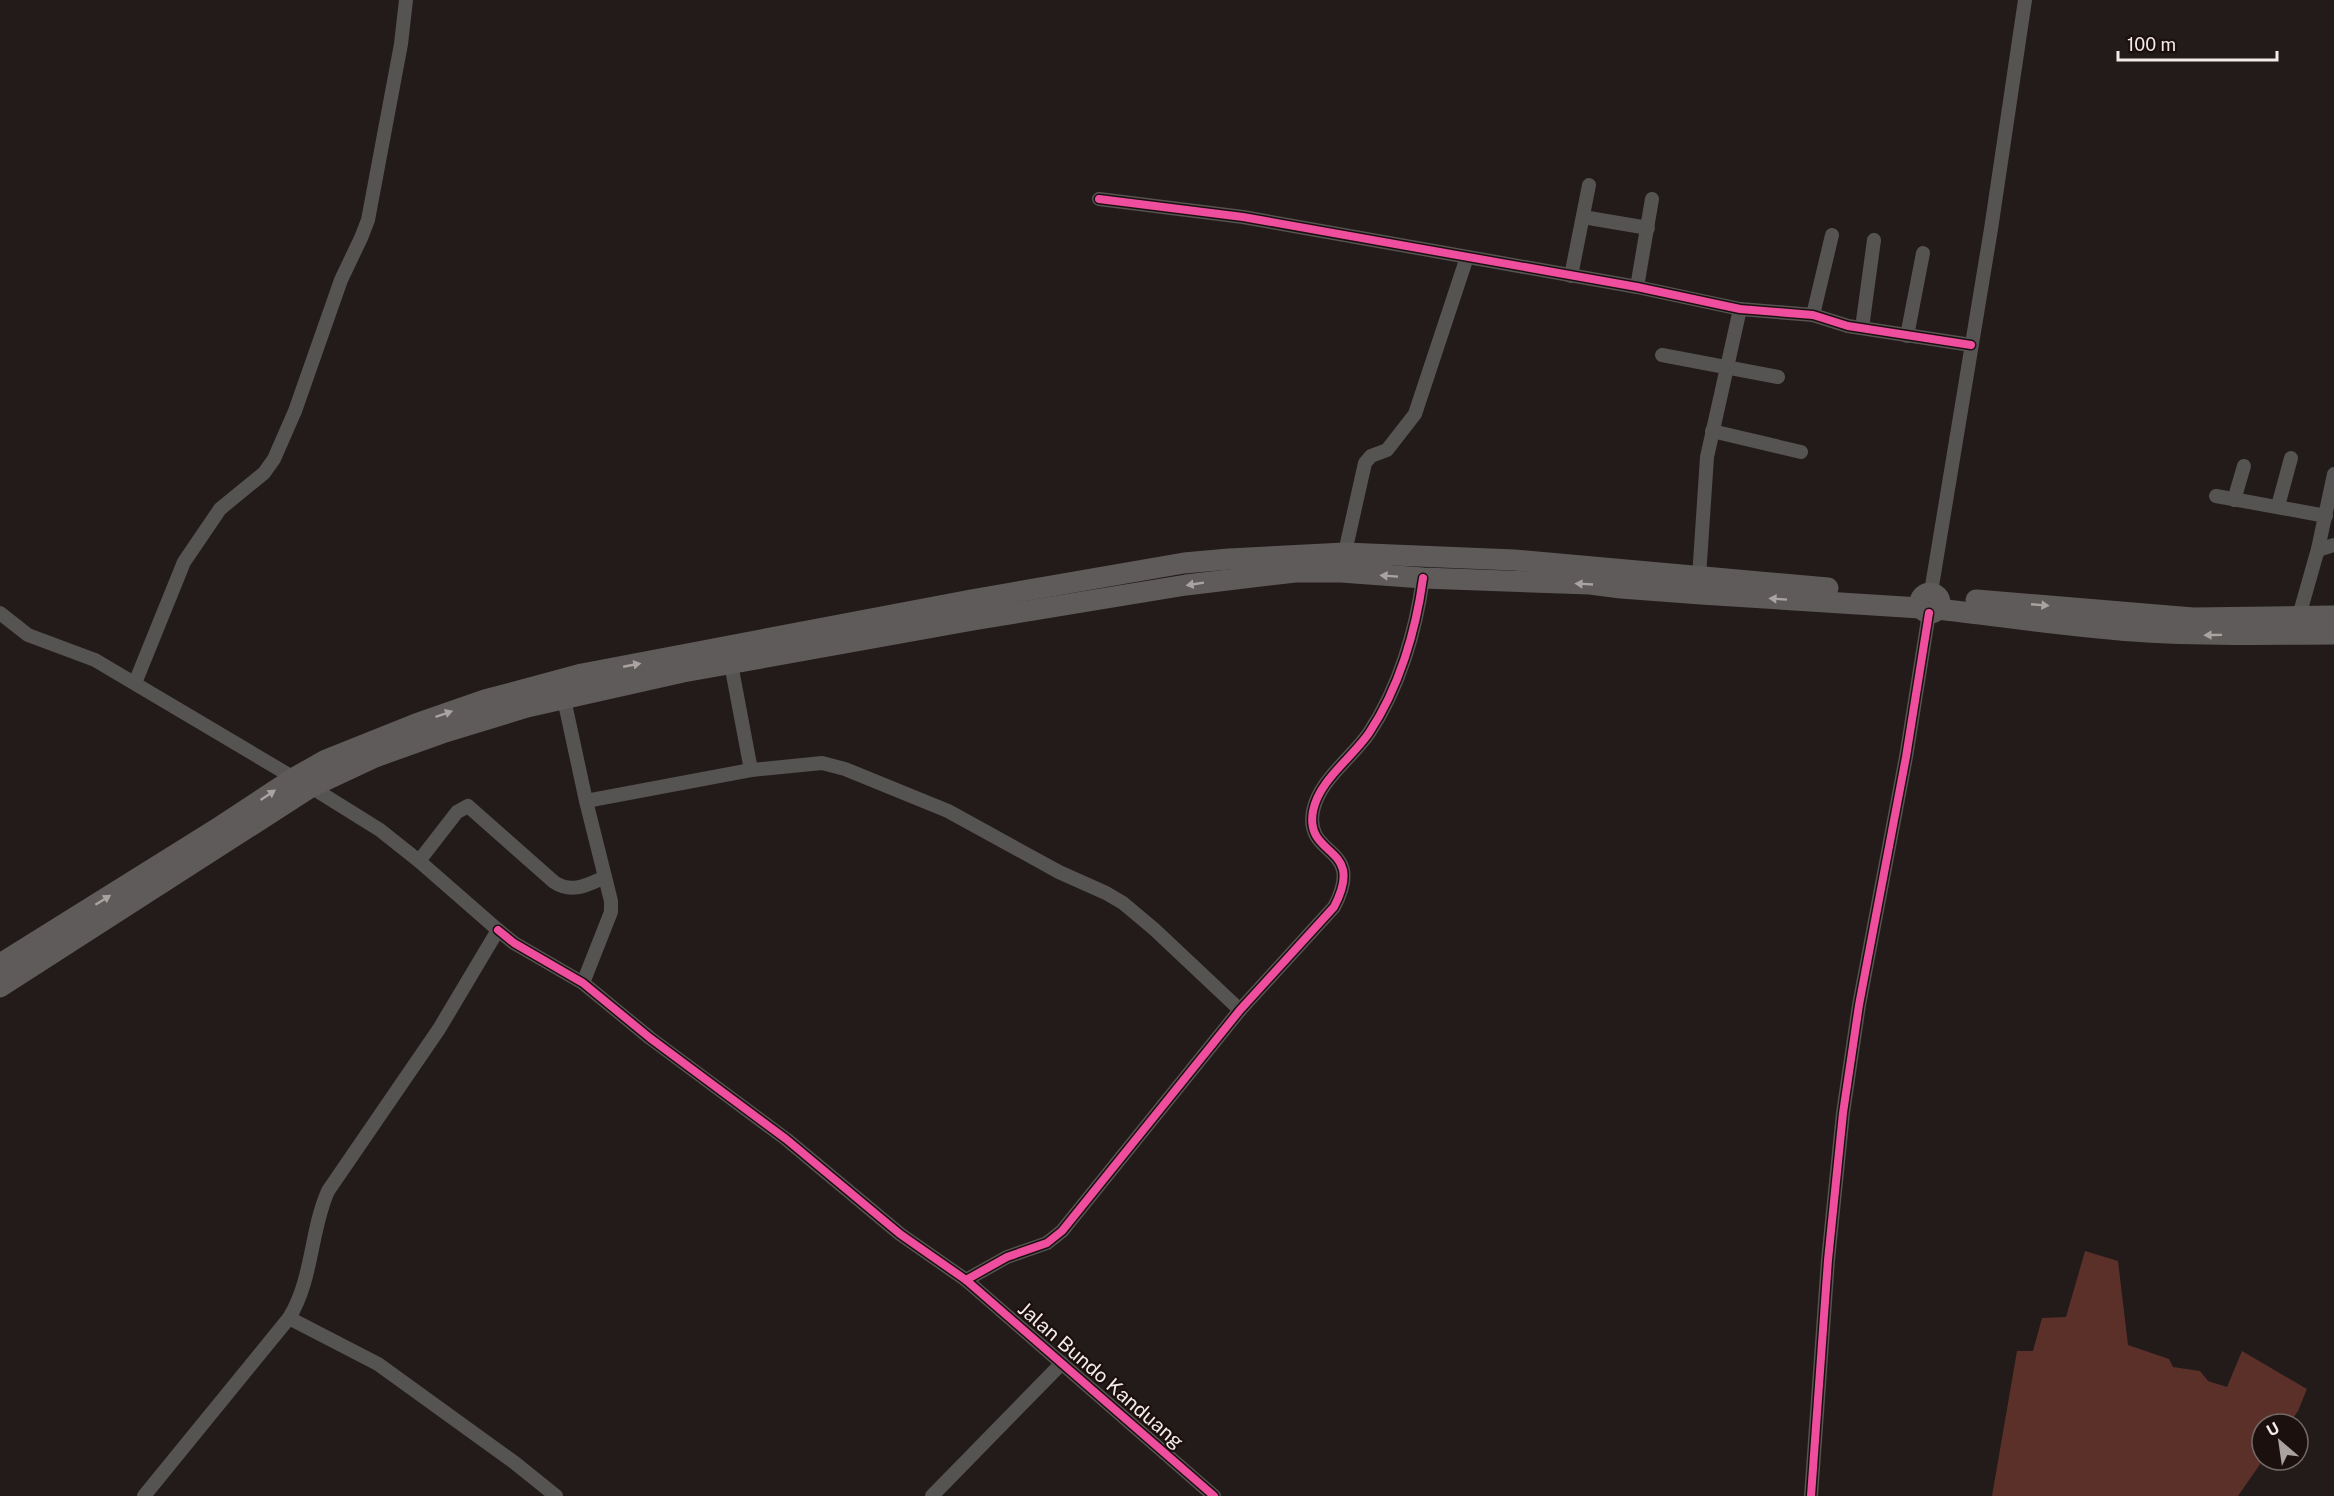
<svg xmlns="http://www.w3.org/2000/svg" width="2334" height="1496" viewBox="0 0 2334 1496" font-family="'Public Sans',sans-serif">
<rect width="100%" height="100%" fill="#221b1a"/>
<!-- green -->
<polygon fill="#5b3029" points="2085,1251 2118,1261 2128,1345 2169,1359 2173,1367 2200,1371 2208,1381 2227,1387 2242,1351 2307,1389 2298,1411 2289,1424 2262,1424 2263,1460 2238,1496 1992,1496 2017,1351 2033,1351 2042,1318 2066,1317"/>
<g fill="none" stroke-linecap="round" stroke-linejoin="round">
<!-- minor -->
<g stroke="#565353" stroke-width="14">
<polyline points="1099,199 1243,217 1637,287 1740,309 1813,315 1848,326 1971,345"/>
<polyline points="1583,217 1648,228"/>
<polyline points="1571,276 1589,185"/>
<polyline points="1637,287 1652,199"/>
<polyline points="1813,315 1832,235"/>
<polyline points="1862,328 1874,240"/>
<polyline points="1907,336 1923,253"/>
<polyline points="1662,355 1778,377"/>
<polyline points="1712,431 1801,452"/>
<polyline points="2216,496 2326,516"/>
<polyline points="2234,500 2244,466"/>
<polyline points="2278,506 2291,458"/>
<polyline points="2318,550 2334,545"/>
<polyline points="1343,561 1365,463 1371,456 1387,450 1415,414 1467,257"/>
<polyline points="1699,577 1707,457 1740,309"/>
<polyline points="1931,592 1991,229 2025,0"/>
<polyline points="0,613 28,635 95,660 294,778"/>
<polyline points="2299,616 2318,549 2334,474"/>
<polyline points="731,664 751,770"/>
<polyline points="135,683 184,562 220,509 264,473 274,459 295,411 341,280 361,238 368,220 401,44 406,0"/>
<path d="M311,787l69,43 39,31 38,-49 11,-6 86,76c18,12 33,3 51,-5l-19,-76 -22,-102"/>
<polyline points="586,801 751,770 822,763 845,769 948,811 1059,872 1106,893 1123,903 1154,929 1240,1010"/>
<polyline points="498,930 514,943 583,983 650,1038 786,1139 900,1234 966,1280 1214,1496"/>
<polyline points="583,983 611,912 611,901 605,877"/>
<path d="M966,1280l41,-23 40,-14 15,-12 178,-221 94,-103c33,-63 -30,-48 -21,-96 6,-31 39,-53 56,-78 30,-45 47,-102 54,-155"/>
<polyline points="289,1318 378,1364 515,1463 556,1496"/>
<path d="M144,1496l145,-178c24,-39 21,-86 39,-127l111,-162 59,-99 -79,-69"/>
<polyline points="932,1496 1062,1363"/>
<polyline points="1811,1496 1828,1260 1843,1113 1859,1005 1906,757 1929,613"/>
</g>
<!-- highway -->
<g stroke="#5f5b5a" stroke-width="21">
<circle cx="1930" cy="603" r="10"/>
<polyline points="1976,600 2193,618 2334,616"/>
<path d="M1938,609c70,8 139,19 209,23 62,4 125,2 187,2"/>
<polyline points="0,964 215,830 294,778 326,760 416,724 485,700 582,674 971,600 1184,563 1229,559 1345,553 1514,560 1828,588"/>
<polyline points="0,987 311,787 375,757 442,733 527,707 683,672 973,620 1186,585 1295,572 1341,572 1423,578 1590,584 1621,588 1701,594 1920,608"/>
</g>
<!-- cycleway casing -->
<g stroke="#1c100e" stroke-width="11">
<g id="cycleway">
<polyline points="1099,199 1243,217 1637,287 1740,309 1813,315 1848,326 1971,345"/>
<polyline points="498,930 514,943 583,983 650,1038 786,1139 900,1234 966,1280 1214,1496"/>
<path d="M966,1280l41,-23 40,-14 15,-12 178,-221 94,-103c33,-63 -30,-48 -21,-96 6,-31 39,-53 56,-78 30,-45 47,-102 54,-155"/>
<polyline points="1811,1496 1828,1260 1843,1113 1859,1005 1906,757 1929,613"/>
</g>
</g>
<!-- cycleway -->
<use href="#cycleway" stroke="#ef4d9e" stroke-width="8"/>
</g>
<!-- one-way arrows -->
<defs><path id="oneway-solid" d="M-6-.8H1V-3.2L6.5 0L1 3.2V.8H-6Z" transform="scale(1.5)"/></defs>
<g fill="#aaa3a2">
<use href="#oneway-solid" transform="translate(1389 576) rotate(-176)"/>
<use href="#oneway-solid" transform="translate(1195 584) rotate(171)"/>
<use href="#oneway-solid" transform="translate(1584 584) rotate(-177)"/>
<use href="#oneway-solid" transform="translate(1778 599) rotate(-176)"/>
<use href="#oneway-solid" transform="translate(2040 605) rotate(5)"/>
<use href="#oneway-solid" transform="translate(2213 635) rotate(179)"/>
<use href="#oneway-solid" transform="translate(632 665) rotate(-11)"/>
<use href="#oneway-solid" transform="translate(444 714) rotate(-19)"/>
<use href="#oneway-solid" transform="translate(268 795) rotate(-34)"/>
<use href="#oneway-solid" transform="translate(103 900) rotate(-32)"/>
</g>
<g text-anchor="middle" stroke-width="4.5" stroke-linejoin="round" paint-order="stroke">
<!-- street labels -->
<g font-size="20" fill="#f4ebe9" stroke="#1c100e">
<text transform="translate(1101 1375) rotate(41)" y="7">Jalan Bundo Kanduang</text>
</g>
</g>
<!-- north arrow -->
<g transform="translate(2280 1442) rotate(331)"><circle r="28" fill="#1c100e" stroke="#726866" stroke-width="1.5"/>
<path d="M0-4.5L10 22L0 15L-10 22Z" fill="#aaa2a1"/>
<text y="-9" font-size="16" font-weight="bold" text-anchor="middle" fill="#f4ebe9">U</text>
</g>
<!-- scale -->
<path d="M2118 51v9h159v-9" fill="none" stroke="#f4ebe9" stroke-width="3"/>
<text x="2127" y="51" font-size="18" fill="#f4ebe9" stroke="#1c100e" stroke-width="4.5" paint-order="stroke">100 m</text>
</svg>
